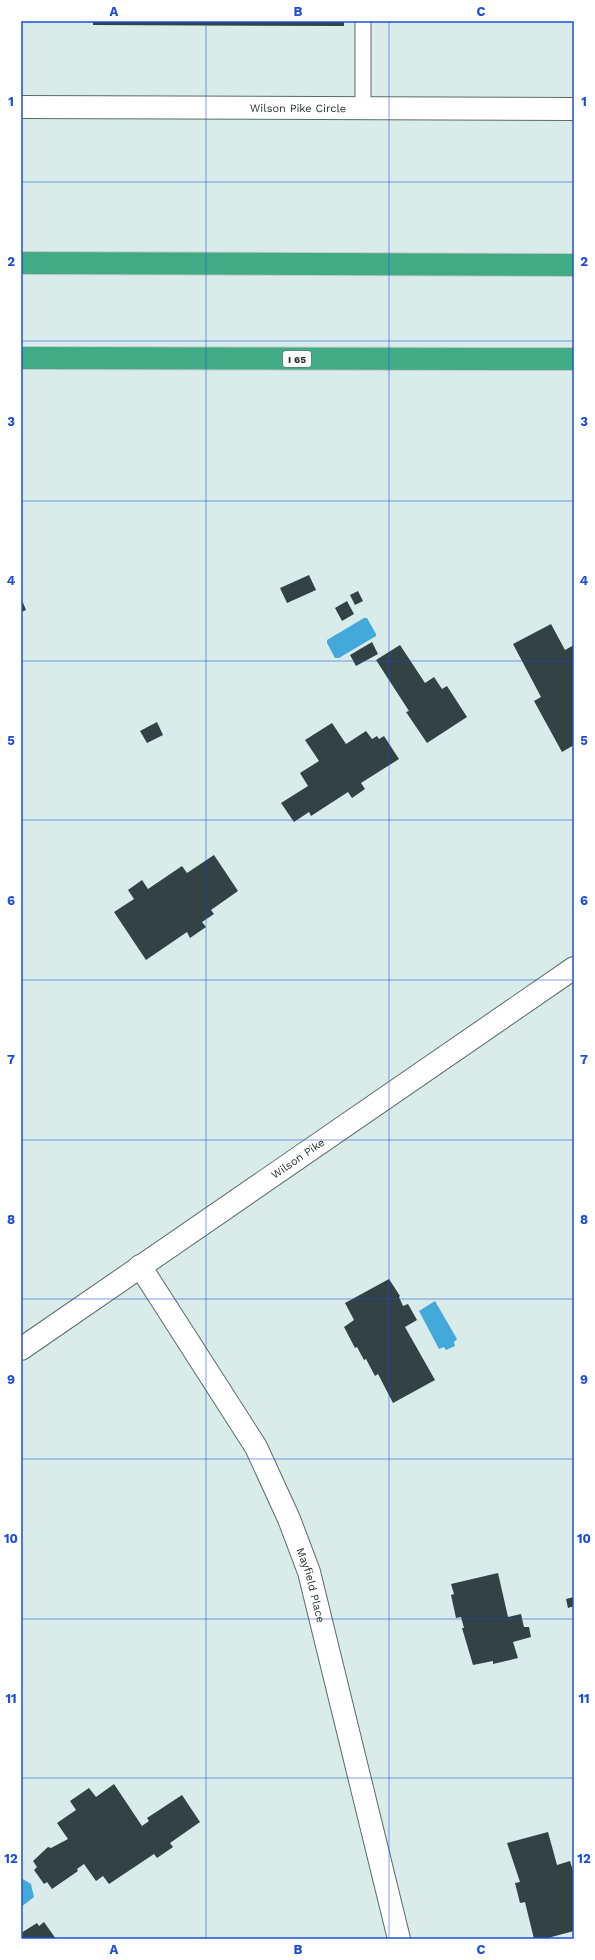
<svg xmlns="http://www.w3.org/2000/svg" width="595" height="1960" viewBox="0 0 595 1960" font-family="'Work Sans',sans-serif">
<rect width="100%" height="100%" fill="#d9ecea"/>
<!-- water -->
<g fill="#43a9db">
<polygon points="364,618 367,618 376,634 376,636 339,658 335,658 327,643 327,640"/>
<polygon points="435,1301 457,1339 454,1342 455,1346 446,1350 444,1347 439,1349 419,1311"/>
<polygon points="21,1878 31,1884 34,1897 21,1907"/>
</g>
<!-- building -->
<g fill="#324245">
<polygon points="93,21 344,21 344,26 93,25"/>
<polygon points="309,575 316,590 287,603 280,588"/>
<polygon points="358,591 363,601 355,605 350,595"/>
<polygon points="21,598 26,610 21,612"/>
<polygon points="347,601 354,614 342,621 335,608"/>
<polygon points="551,624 565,650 574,645 574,745 562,752 534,701 541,697 513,644"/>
<polygon points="372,642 378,654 356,666 350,655"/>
<polygon points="400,645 425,683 434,677 442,689 447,686 467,717 427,743 406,712 409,711 376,660"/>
<polygon points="157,722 163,735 147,743 140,731"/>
<polygon points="332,723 346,744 366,731 372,739 377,736 379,739 384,736 399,759 361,783 365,789 352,798 348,792 311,816 309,812 294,822 281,803 308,786 300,773 319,761 305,740"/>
<polygon points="214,855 238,891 211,910 214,914 202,922 206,927 190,938 187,932 146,960 114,912 134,899 128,890 142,880 148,889 182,866 187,873"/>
<polygon points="389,1279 400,1296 399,1297 403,1306 408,1304 417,1320 405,1327 435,1380 393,1403 378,1374 375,1376 366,1359 364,1360 357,1347 355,1348 344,1327 354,1320 345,1303"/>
<polygon points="498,1573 508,1617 521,1614 524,1627 529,1627 531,1637 513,1642 518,1658 493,1664 493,1661 473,1665 462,1628 464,1628 461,1617 456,1618 451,1595 454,1594 451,1584"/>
<polygon points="574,1597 574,1606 568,1608 566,1599"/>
<polygon points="114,1784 142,1826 149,1821 147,1818 182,1795 200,1822 170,1843 173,1847 157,1858 154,1854 109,1884 103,1876 96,1881 84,1864 77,1869 78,1871 52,1889 47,1882 44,1884 34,1870 37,1867 33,1861 48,1847 51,1848 68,1839 57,1823 76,1810 70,1801 89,1788 96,1797"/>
<polygon points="548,1832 557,1865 570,1861 574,1874 574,1931 544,1939 534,1939 525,1902 520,1903 515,1883 520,1882 507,1843"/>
<polygon points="44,1922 56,1939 21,1939 21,1933 37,1923 39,1926"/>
</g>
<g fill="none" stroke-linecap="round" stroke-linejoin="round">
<!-- lane casing -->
<g stroke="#5a6b69" stroke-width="17">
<polyline id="lane" points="363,108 363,21"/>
</g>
<!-- street casing -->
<g stroke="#5a6b69" stroke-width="24">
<g id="street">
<path id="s1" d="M21,107l553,2"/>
<path id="s2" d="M140,1266l116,181 33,72 20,53 90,367"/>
</g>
</g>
<!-- secondary casing -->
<g stroke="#5a6b69" stroke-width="24">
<g id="secondary">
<path id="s3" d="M21,1349l553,-381"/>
</g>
</g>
<!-- highway casing -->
<g stroke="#c7c9c9" stroke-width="24">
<g id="highway">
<polyline points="21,263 574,265"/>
<polyline points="21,358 574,359"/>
</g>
</g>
<!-- lane -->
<use href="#lane" stroke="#fff" stroke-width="15"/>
<!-- street -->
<use href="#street" stroke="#fff" stroke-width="22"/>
<!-- secondary -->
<use href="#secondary" stroke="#fff" stroke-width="22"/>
<!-- highway -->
<use href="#highway" stroke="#40ab84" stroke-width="22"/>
</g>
<!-- grid -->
<path fill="none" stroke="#1d4ed8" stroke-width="1" stroke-opacity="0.55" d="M206,21v1918M389,21v1918M21,182h553M21,341h553M21,501h553M21,661h553M21,820h553M21,980h553M21,1140h553M21,1299h553M21,1459h553M21,1619h553M21,1778h553"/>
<g text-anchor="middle" stroke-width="4" stroke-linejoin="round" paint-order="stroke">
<!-- shield labels -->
<rect fill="#fff" stroke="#686d6d" stroke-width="1" x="283" y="351" width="28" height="16" rx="3"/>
<g font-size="10" font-weight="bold" fill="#282f2f">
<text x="297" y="363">I 65</text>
</g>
<!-- street labels -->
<g font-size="11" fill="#282f2f" stroke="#fff">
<text dy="4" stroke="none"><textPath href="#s1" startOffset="277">Wilson Pike Circle</textPath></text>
<text dy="4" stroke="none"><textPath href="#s3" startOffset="336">Wilson Pike</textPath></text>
<text dy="4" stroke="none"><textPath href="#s2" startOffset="364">Mayfield Place</textPath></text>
</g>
</g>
<!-- border -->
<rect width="595" height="1960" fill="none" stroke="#ffffff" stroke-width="44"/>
<rect x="22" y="22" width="551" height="1916" fill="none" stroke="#1d4ed8" stroke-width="1.5"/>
<g font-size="13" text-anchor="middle" font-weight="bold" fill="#1d4ed8">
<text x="114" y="16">A</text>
<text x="298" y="16">B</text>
<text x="481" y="16">C</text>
<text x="11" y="106">1</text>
<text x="584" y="106">1</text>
<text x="11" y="266">2</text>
<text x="584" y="266">2</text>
<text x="11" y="426">3</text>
<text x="584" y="426">3</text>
<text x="11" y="585">4</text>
<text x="584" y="585">4</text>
<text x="11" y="745">5</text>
<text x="584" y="745">5</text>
<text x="11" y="905">6</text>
<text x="584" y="905">6</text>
<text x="11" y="1064">7</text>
<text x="584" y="1064">7</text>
<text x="11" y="1224">8</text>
<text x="584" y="1224">8</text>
<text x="11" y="1384">9</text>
<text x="584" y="1384">9</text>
<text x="11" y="1543">10</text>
<text x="584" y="1543">10</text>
<text x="11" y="1703">11</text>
<text x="584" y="1703">11</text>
<text x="11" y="1863">12</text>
<text x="584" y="1863">12</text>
<text x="114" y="1954">A</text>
<text x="298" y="1954">B</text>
<text x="481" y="1954">C</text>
</g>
</svg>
